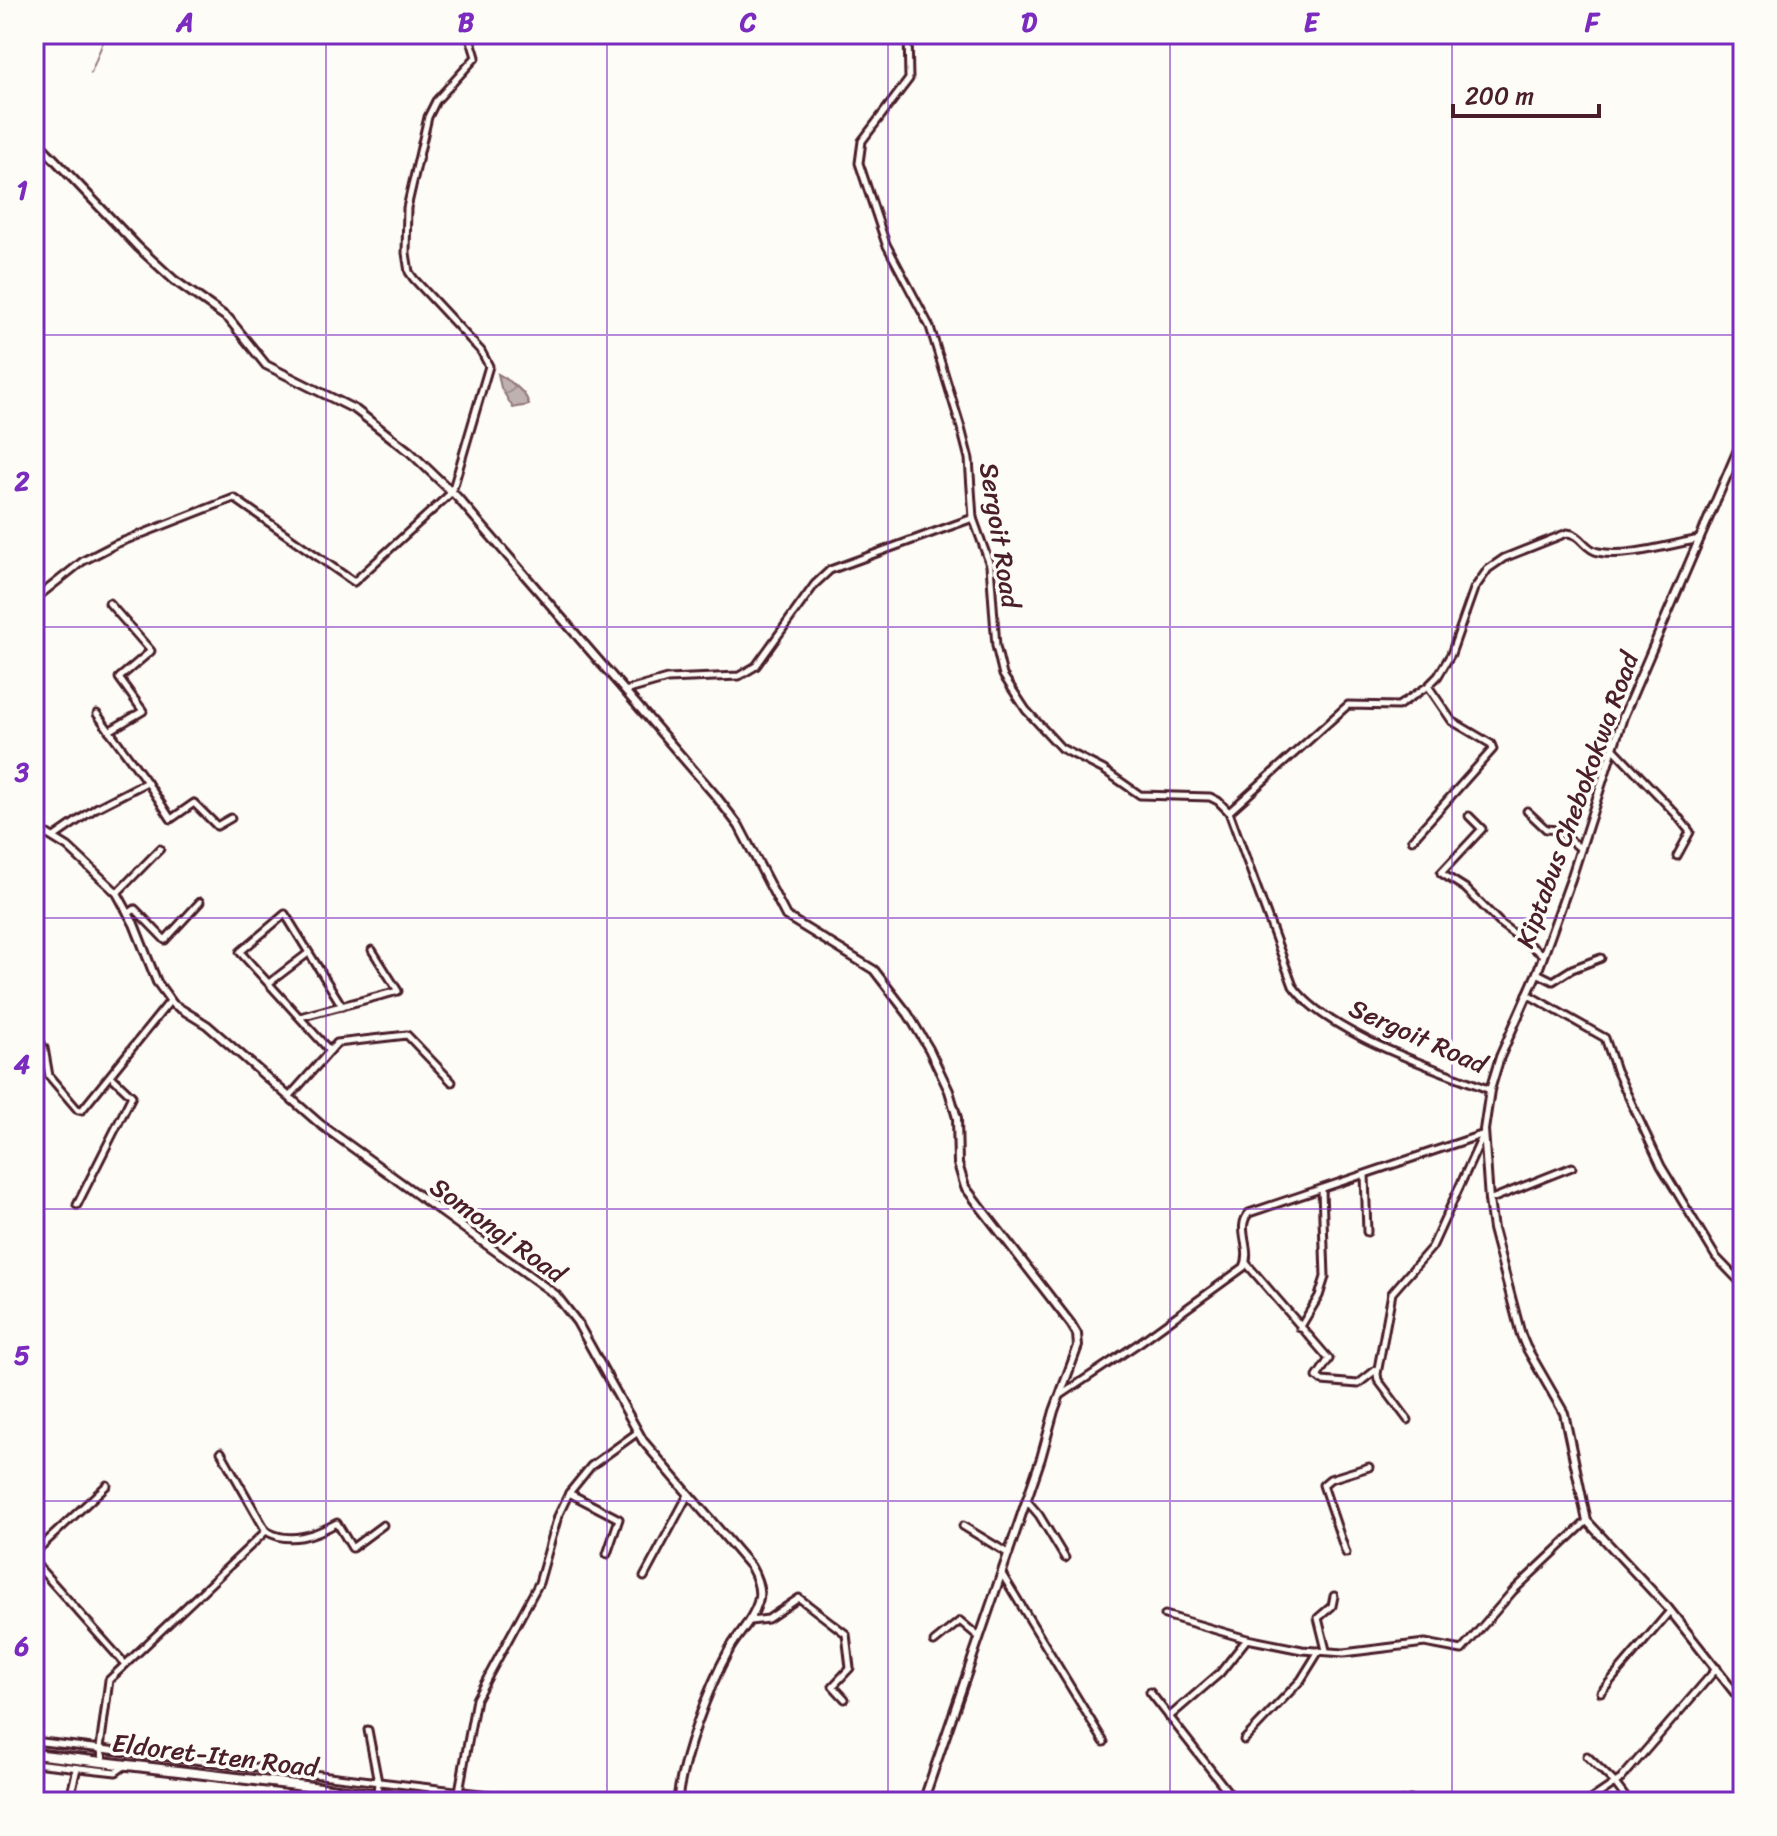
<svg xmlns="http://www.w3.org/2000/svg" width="1777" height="1836" viewBox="0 0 1777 1836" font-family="Sriracha,sans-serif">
<defs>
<pattern id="water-waves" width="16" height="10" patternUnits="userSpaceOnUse" patternTransform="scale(2)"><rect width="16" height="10" fill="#c0b1b1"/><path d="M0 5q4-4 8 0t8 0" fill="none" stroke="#9e8f90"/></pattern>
</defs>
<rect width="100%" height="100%" fill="#fdfcf7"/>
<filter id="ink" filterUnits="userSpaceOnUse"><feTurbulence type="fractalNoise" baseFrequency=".0125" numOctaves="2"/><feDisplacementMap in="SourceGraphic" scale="16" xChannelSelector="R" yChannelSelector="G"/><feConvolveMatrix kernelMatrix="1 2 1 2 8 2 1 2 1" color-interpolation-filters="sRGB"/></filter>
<g filter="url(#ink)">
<!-- water -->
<path fill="url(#water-waves)" stroke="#91777b" stroke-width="2" d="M498,374c11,6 29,18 31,31l-16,3 -12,-20z"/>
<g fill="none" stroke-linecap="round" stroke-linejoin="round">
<!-- stream -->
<polyline stroke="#91777b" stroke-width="2" points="91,73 106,34"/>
<!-- minor casing -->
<g stroke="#4a1f2b" stroke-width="11">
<g id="minor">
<path d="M908,34l1,45 -47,62 -3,22 27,81 44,83 31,101 8,31 4,59 17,47 6,81 7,29 23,35 35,38 43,22 36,25 70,2 8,4 11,11 64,174c34,48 142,82 197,104"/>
<polyline points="34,597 35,599 83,561 116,544 234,498 354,582 452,492 489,366 481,351 414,279 409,272 406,253 407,208 428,117 436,101 476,57 469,34"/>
<polyline points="109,603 151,651 119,678 143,711 109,731"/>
<polyline points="625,691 667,679 739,676 756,666 815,584 830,570 973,518"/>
<polyline points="97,714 147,782"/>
<polyline points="1613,748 1676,814 1690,832 1677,856"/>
<polyline points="1527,811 1546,829 1558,830 1581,849"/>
<path d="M1229,812l119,-107 50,1 30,-20 10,-10 13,-22 23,-65 14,-20 16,-11 63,-25c15,1 17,16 31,19 29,6 73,-8 102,-13"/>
<polyline points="1469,816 1482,829 1441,873 1465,888 1502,925 1543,955"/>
<polyline points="54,837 96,808 147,782 171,819 194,803 217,826 231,818"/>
<polyline points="1412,840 1493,749 1491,744 1452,721 1428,686"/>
<polyline points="34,841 45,833"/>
<polyline points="117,893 160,849"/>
<polyline points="128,914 135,909 165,940 200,902"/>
<polyline points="1537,973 1553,981 1572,969 1601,958"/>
<polyline points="269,983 307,954"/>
<polyline points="1527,994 1605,1038 1616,1070 1661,1166 1716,1257 1743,1285"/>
<polyline points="300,1017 398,991 372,950"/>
<polyline points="34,1033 44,1048 49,1076 78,1110 82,1110 170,1001"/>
<polyline points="330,1051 240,952 285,914 342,1006"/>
<polyline points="289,1097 337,1043 407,1035 452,1082"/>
<polyline points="1365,1175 1367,1232"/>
<polyline points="1489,1200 1572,1167"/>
<polyline points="77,1205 132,1096 111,1076"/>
<polyline points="1246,1263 1329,1359 1317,1377 1322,1381 1358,1384 1377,1369"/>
<polyline points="1300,1328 1319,1296 1325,1277 1322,1189"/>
<path d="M1061,1395l78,-52 105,-76c9,-18 -9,-39 5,-54l235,-79"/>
<polyline points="1408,1420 1378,1380 1377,1374 1392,1293 1432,1247 1483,1135"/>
<path d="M221,1452l45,79c23,14 49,4 71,-8l15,25 31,-23"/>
<polyline points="569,1493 619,1519 607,1554"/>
<polyline points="1027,1501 1039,1515 1065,1558"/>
<polyline points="963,1526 1009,1554"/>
<polyline points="34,1553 107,1485"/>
<polyline points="1346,1553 1323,1485 1330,1479 1369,1467"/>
<polyline points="34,1562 125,1664"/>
<polyline points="1002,1574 1104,1742"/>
<polyline points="644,1577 688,1495"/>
<polyline points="1165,1615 1247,1639"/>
<polyline points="750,1621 768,1619 799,1598 846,1634 850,1668 833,1686 845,1699"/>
<polyline points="934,1642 960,1621 979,1637"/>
<polyline points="1326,1650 1318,1618 1332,1606 1334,1596"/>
<polyline points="1150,1692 1236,1802"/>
<polyline points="1601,1692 1670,1611"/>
<polyline points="1169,1717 1220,1673 1247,1639 1302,1650 1344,1653 1425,1643 1462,1650 1513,1591 1587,1521"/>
<polyline points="368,1730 378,1782 377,1795"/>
<polyline points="1244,1740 1301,1680 1319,1651"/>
<polyline points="34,1741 548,1802"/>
<polyline points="1587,1756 1614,1782 1629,1802"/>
<polyline points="104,1761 100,1748 109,1680 266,1531"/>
<polyline points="34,1763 116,1772 126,1765"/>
<polyline points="69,1802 77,1768"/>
<polyline points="457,1802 476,1699 539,1583 558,1516 569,1493 591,1466 638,1432"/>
<polyline points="1105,1802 1119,1795"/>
<polyline points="1401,1802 1410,1800"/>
<polyline points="1587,1802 1621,1779 1717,1668"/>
</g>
</g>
<!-- tertiary casing -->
<g stroke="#4a1f2b" stroke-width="12">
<g id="tertiary">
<polyline points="34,138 138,247 174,280 229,319 266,365 356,410 410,452 457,497 715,795 739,826 786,916 874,970 908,1014 929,1049 949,1091 957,1118 958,1164 965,1187 1071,1324 1077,1334 1078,1346 1054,1411 1041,1458 923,1802"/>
<polyline points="1743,438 1623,717 1571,879 1537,973 1500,1057 1490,1090 1484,1130 1489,1200 1493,1229 1521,1335 1526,1347 1564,1413 1587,1521 1668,1608 1743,1703"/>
<path d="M34,826l34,21 49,46 17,31 23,58 16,22 34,21 113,99 236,171 21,27 66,119 108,126c6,11 11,23 7,35 -5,18 -20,32 -29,48 -22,40 -46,106 -52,152"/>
</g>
</g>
<!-- primary casing -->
<g stroke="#4a1f2b" stroke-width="14">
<polyline id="primary" points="34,1754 440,1802"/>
</g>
<!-- minor -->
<use href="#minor" stroke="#fdfcf7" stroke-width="5"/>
<!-- tertiary -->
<use href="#tertiary" stroke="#fdfcf7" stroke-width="6"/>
<!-- primary -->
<use href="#primary" stroke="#fdfcf7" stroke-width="8"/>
</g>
</g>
<!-- grid -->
<path fill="none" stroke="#7b2cbf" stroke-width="2" stroke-opacity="0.55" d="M326,34v1768M607,34v1768M888,34v1768M1170,34v1768M1452,34v1768M34,335h1709M34,627h1709M34,918h1709M34,1209h1709M34,1501h1709"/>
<g text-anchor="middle" stroke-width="7" stroke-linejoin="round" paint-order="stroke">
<!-- street labels -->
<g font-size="26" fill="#4a1f2b" stroke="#fdfcf7">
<text transform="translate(1000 535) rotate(81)" y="9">Sergoit Road</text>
<text transform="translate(1577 800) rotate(-70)" y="9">Kiptabus Chebokokwa Road</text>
<text transform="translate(1418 1036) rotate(24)" y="9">Sergoit Road</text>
<text transform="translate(498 1230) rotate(36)" y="9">Somongi Road</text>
<text transform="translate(215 1755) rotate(7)" y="9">Eldoret-Iten Road</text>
</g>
</g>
<!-- margin -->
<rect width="1777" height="1836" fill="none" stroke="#fdfcf7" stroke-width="88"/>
<!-- scale -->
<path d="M1453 104v12h146v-12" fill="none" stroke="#4a1f2b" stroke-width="4"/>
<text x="1465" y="104" font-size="24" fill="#4a1f2b" stroke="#fdfcf7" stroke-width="6" paint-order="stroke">200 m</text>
<rect x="44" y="44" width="1689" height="1748" fill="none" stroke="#7b2cbf" stroke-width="3"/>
<g font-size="26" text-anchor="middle" font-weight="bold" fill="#7b2cbf">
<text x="185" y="31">A</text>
<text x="466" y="31">B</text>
<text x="748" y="31">C</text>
<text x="1029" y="31">D</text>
<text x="1311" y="31">E</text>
<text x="1592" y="31">F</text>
<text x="22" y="199">1</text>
<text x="22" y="490">2</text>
<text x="22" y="781">3</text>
<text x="22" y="1073">4</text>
<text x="22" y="1364">5</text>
<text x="22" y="1655">6</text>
</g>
</svg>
